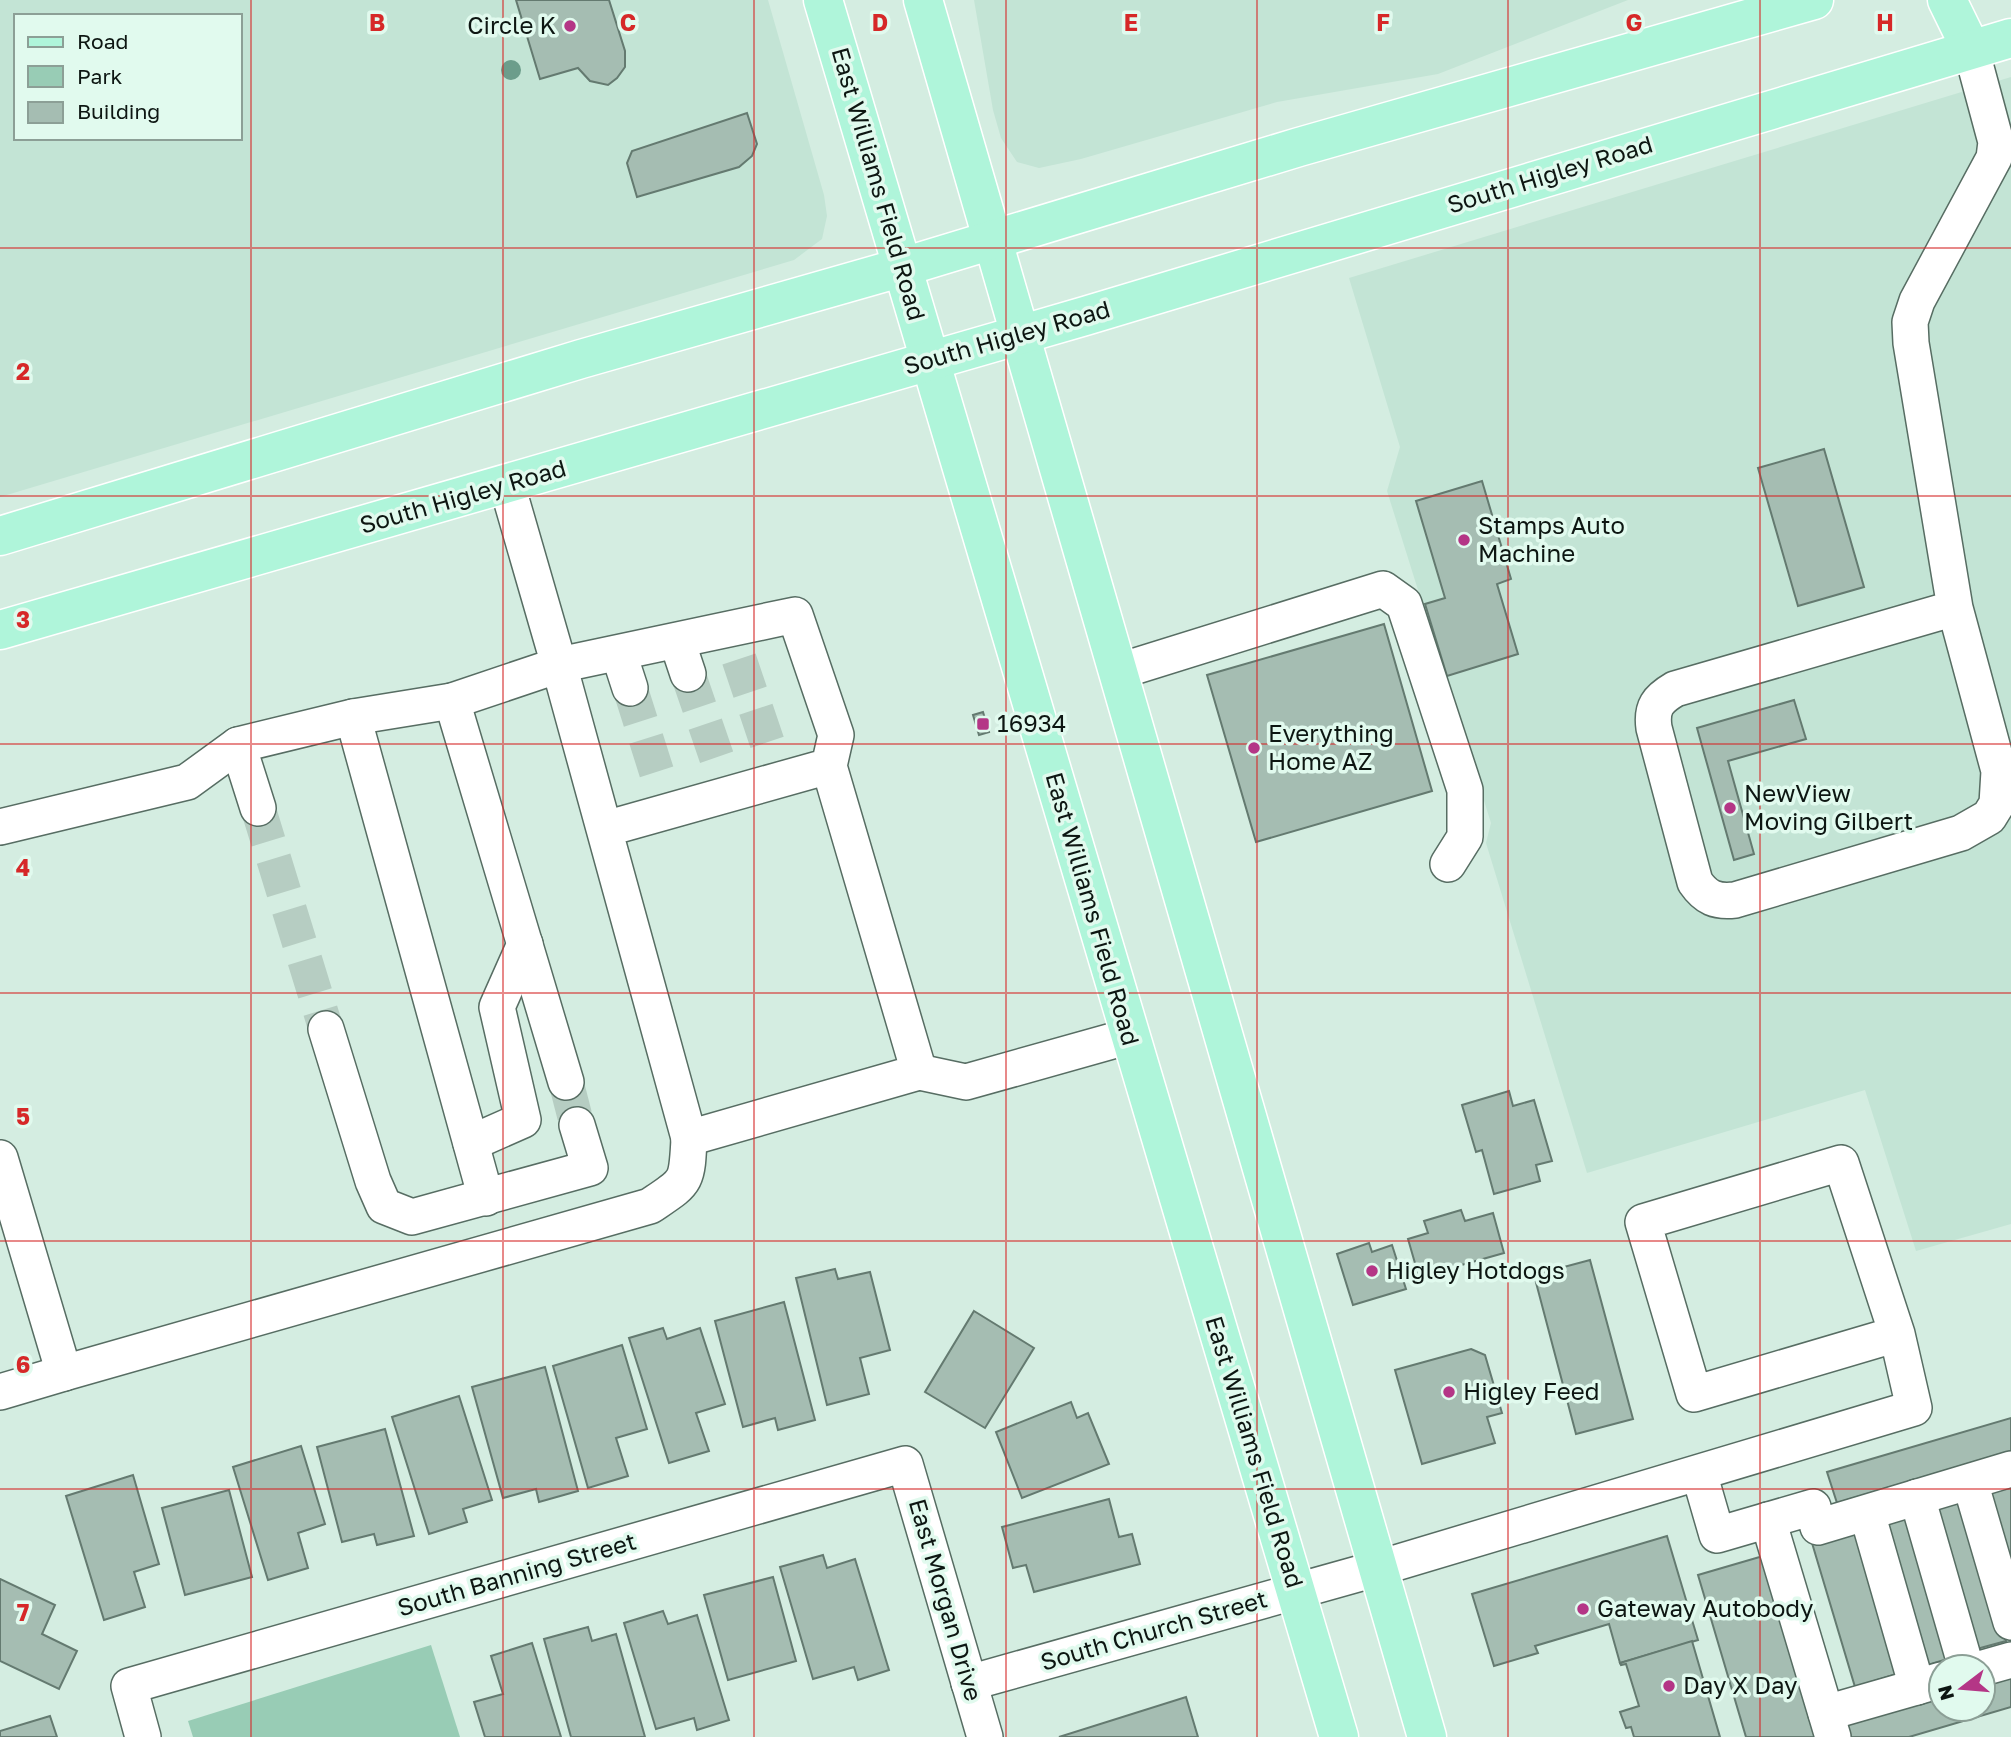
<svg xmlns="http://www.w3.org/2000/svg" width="2011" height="1737" viewBox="0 0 2011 1737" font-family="'Golos Text',sans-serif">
<rect width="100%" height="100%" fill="#d4ede1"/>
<!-- built -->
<g fill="#c3e4d5" fill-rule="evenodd">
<path d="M0,0h768l56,195 3,21 -5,23 -28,21 -794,237zM16,16h224v122h-224z"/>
<polygon points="974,0 1628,0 1438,74 1277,102 1081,159 1039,168 1017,162 1001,138 993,110"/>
<polygon points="2011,77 2011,1224 1916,1251 1865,1090 1587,1173 1486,843 1491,823 1387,491 1400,447 1349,278"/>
</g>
<!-- green -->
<polygon fill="#98ccb5" points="431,1645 460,1737 193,1737 188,1721"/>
<!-- building -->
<g fill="#a5bdb2" stroke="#647a70" stroke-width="2">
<polygon points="516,0 609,0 625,51 625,67 617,78 608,85 590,81 578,68 540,79"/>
<polygon points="747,113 757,144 752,156 739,167 637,197 627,163 632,151"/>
<polygon points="1824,449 1864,587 1798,606 1758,468"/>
<polygon points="1482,481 1511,579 1497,584 1518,654 1447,676 1425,604 1445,598 1416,501"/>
<polygon points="1384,624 1432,791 1256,842 1207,675"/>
<polygon points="1794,700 1806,739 1728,761 1754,854 1734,860 1697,728"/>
<polygon points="983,712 989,732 979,735 973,715"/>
<polygon points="1509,1091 1513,1106 1534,1100 1552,1161 1536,1165 1540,1181 1494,1194 1482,1150 1476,1152 1462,1105"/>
<polygon points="1461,1210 1465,1221 1493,1213 1504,1253 1419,1277 1408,1239 1428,1233 1424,1221"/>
<polygon points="1369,1243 1372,1252 1392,1245 1406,1289 1353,1305 1337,1254"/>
<polygon points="1590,1260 1633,1419 1576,1434 1534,1275"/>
<polygon points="835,1269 838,1279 870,1272 890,1350 860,1358 869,1394 827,1405 796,1278"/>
<polygon points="784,1302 815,1420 778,1430 775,1418 743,1427 715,1321"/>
<polygon points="974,1311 1034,1348 985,1428 925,1392"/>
<polygon points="663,1328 667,1339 700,1328 725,1404 696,1413 709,1451 669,1463 629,1338"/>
<polygon points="622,1345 647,1429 616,1438 628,1476 588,1488 553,1366"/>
<polygon points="1471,1349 1485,1355 1502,1413 1487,1417 1495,1443 1422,1464 1395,1370"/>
<polygon points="545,1367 578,1491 539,1502 536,1489 503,1498 472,1387"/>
<polygon points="459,1396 492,1500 463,1509 467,1522 429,1534 392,1417"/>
<polygon points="1071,1402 1077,1418 1088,1413 1109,1464 1022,1498 996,1432"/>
<polygon points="2011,1418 2011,1451 1837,1503 1827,1472"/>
<polygon points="385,1429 414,1536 377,1545 374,1534 342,1542 317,1447"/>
<polygon points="301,1446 325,1524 298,1533 308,1568 268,1580 233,1467"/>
<polygon points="133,1475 159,1564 134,1572 145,1607 104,1620 66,1496"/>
<polygon points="2011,1484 2011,1589 1983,1493"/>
<polygon points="229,1490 252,1577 185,1595 162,1508"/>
<polygon points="1965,1497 2006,1641 1973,1650 1932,1506"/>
<polygon points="1109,1499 1119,1537 1132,1534 1140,1564 1034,1592 1026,1565 1013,1568 1002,1527"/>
<polygon points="1912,1512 1954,1657 1921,1667 1880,1522"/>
<polygon points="1861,1528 1903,1672 1855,1687 1812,1543"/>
<polygon points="1667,1536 1698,1640 1620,1663 1609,1624 1535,1646 1538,1653 1494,1666 1472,1594"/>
<polygon points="823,1555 827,1568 855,1559 889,1670 858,1680 854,1667 813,1679 780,1567"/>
<polygon points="1763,1556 1817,1737 1746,1737 1698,1575"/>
<polygon points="773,1577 796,1661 728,1680 704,1595"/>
<polygon points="0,1579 55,1605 42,1634 77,1651 59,1689 0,1661"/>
<polygon points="663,1611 668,1624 697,1615 729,1720 697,1730 694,1718 656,1729 624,1623"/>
<polygon points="588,1627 592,1641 616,1634 645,1737 571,1737 544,1639"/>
<polygon points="1692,1641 1720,1737 1634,1737 1631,1727 1626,1728 1620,1712 1639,1706 1626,1664 1621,1665 1620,1663"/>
<polygon points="532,1643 561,1737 485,1737 474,1702 503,1694 491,1656"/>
<polygon points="2011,1673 2011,1707 1909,1737 1851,1737 1846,1722 1941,1694 1941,1709 1983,1709 1983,1682"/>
<polygon points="1186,1697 1198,1737 1059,1737"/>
<polygon points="50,1716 57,1737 0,1737 0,1731"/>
</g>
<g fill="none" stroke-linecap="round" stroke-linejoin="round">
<!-- minor-tunnel -->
<g stroke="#b6cdc2" stroke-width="35" stroke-dasharray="35 18" stroke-linecap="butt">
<polyline points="739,659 771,754"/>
<polyline points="688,674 721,770"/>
<polyline points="630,688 662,789"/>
<polyline points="258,808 326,1029"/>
<polyline points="566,1082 577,1125"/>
</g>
<!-- minor casing -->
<g stroke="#576d63" stroke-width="38">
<g id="minor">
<path d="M1955,608l-280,81c-17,10 -24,18 -21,39l41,154c11,16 21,20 40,18l226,-67 28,-16 8,-13 2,-33 -44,-163 -44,-265 -1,-21 7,-21 77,-143 2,-16 -25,-93"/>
<polyline points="677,641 688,674"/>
<polyline points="619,654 630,688"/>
<polyline points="1120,671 1383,589 1404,604 1465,790 1465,837 1448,864"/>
<polyline points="452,701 566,1082"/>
<polyline points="353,717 486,1198"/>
<polyline points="238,745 258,808"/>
<polyline points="0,827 187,782 238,745 353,717 452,701 559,665 507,485"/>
<polyline points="605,829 829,766 919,1072 689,1138 559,665 795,615 836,735 829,766"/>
<polyline points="326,1029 373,1181 384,1206 412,1217 590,1168 577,1125"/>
<polyline points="919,1072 966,1082 1130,1036"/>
<polyline points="471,1143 523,1120 497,1007 525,944"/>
<path d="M0,1158l64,215 586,-167c37,-25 37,-22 39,-68"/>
<polyline points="0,1392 64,1373"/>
<polyline points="1699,1473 1717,1535 1813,1507 1818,1527 2011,1469"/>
<polyline points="1970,1482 2011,1622"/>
<polyline points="1917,1497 1966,1667"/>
<polyline points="1867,1513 1917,1687"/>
<polyline points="1768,1520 1833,1737"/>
<polyline points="1983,1668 2011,1660"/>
<polyline points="969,1683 1379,1568 1914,1408 1897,1334 1841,1163 1643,1222 1694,1394 1897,1334"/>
<polyline points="1826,1713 1941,1680"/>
<polyline points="143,1737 129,1686 905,1464 985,1737"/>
</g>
</g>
<!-- major casing -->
<g stroke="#fff" stroke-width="41">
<g id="major">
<polyline points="823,0 1339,1737"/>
<polyline points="923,0 1427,1737"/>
<polyline points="1947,0 1971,49"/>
<polyline points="0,536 581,359 903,267 1299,147 1814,0"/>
<polyline points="0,630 1085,316 2011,38"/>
</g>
</g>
<!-- minor -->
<use href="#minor" stroke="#fff" stroke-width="35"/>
<!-- major -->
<use href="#major" stroke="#aff5da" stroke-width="38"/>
</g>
<!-- trees -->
<circle fill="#6c9d8b" cx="511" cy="70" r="10"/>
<!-- grid -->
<path fill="none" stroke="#d62828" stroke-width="2" stroke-opacity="0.55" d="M251,0v1737M503,0v1737M754,0v1737M1006,0v1737M1257,0v1737M1508,0v1737M1760,0v1737M0,248h2011M0,496h2011M0,744h2011M0,993h2011M0,1241h2011M0,1489h2011"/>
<!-- markers -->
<g fill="#b43686" stroke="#e1faee" stroke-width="2.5">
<circle cx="570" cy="26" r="7"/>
<circle cx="1464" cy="540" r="7"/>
<rect x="976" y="717" width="14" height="14" rx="3.5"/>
<circle cx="1254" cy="748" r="7"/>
<circle cx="1730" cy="808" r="7"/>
<circle cx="1372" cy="1271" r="7"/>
<circle cx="1449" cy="1392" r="7"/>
<circle cx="1583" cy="1609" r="7"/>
<circle cx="1669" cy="1686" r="7"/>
</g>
<g text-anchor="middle" stroke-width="7" stroke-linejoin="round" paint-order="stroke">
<!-- poi labels -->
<g font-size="24" fill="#0d1612" stroke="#e1faee" text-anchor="start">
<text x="556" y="34" text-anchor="end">Circle K</text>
<text x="1478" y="534">Stamps Auto<tspan x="1478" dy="28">Machine</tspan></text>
<text x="997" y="732">16934</text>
<text x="1268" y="742">Everything<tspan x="1268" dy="28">Home AZ</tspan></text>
<text x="1744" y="802">NewView<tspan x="1744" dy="28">Moving Gilbert</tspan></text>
<text x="1386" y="1279">Higley Hotdogs</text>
<text x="1463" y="1400">Higley Feed</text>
<text x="1597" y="1617">Gateway Autobody</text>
<text x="1683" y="1694">Day X Day</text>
</g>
<!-- street labels -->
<g font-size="24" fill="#0d1612" stroke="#e1faee">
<text transform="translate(1550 175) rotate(-17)" y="8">South Higley Road</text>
<text transform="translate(878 184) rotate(74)" y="8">East Williams Field Road</text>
<text transform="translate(1007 338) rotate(-16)" y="8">South Higley Road</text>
<text transform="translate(463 497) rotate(-16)" y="8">South Higley Road</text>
<text transform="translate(1092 909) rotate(74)" y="8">East Williams Field Road</text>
<text transform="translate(1254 1452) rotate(73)" y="8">East Williams Field Road</text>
<text transform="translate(517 1575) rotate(-16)" y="8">South Banning Street</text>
<text transform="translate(945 1600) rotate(74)" y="8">East Morgan Drive</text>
<text transform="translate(1154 1631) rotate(-16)" y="8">South Church Street</text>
</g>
</g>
<g font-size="23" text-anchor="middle" font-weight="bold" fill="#d62828" stroke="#e1faee" stroke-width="7" stroke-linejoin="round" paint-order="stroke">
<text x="377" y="31">B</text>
<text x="628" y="31">C</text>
<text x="880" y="31">D</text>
<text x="1131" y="31">E</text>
<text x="1383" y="31">F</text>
<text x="1634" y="31">G</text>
<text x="1885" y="31">H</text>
<text x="23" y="380">2</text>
<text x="23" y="628">3</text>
<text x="23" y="876">4</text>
<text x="23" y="1125">5</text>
<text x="23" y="1373">6</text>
<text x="23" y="1621">7</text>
</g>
<!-- legend -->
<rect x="14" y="14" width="228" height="126" fill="#e1faee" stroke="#8c9f96" stroke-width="2"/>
<rect x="28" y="37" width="35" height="10" fill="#aff5da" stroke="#8c9f96" stroke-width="2"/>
<text x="77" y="49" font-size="21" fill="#0d1612">Road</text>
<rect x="28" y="66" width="35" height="21" fill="#98ccb5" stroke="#8c9f96" stroke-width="2"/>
<text x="77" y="84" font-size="21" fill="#0d1612">Park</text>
<rect x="28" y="102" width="35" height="21" fill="#a5bdb2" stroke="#8c9f96" stroke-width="2"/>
<text x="77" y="119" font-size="21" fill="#0d1612">Building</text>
<!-- north arrow -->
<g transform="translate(1962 1688) rotate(254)"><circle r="33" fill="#e1faee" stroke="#8c9f96" stroke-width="2"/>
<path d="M0-5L12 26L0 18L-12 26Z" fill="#b43686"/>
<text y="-10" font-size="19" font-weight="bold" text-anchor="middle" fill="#0d1612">N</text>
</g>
</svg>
